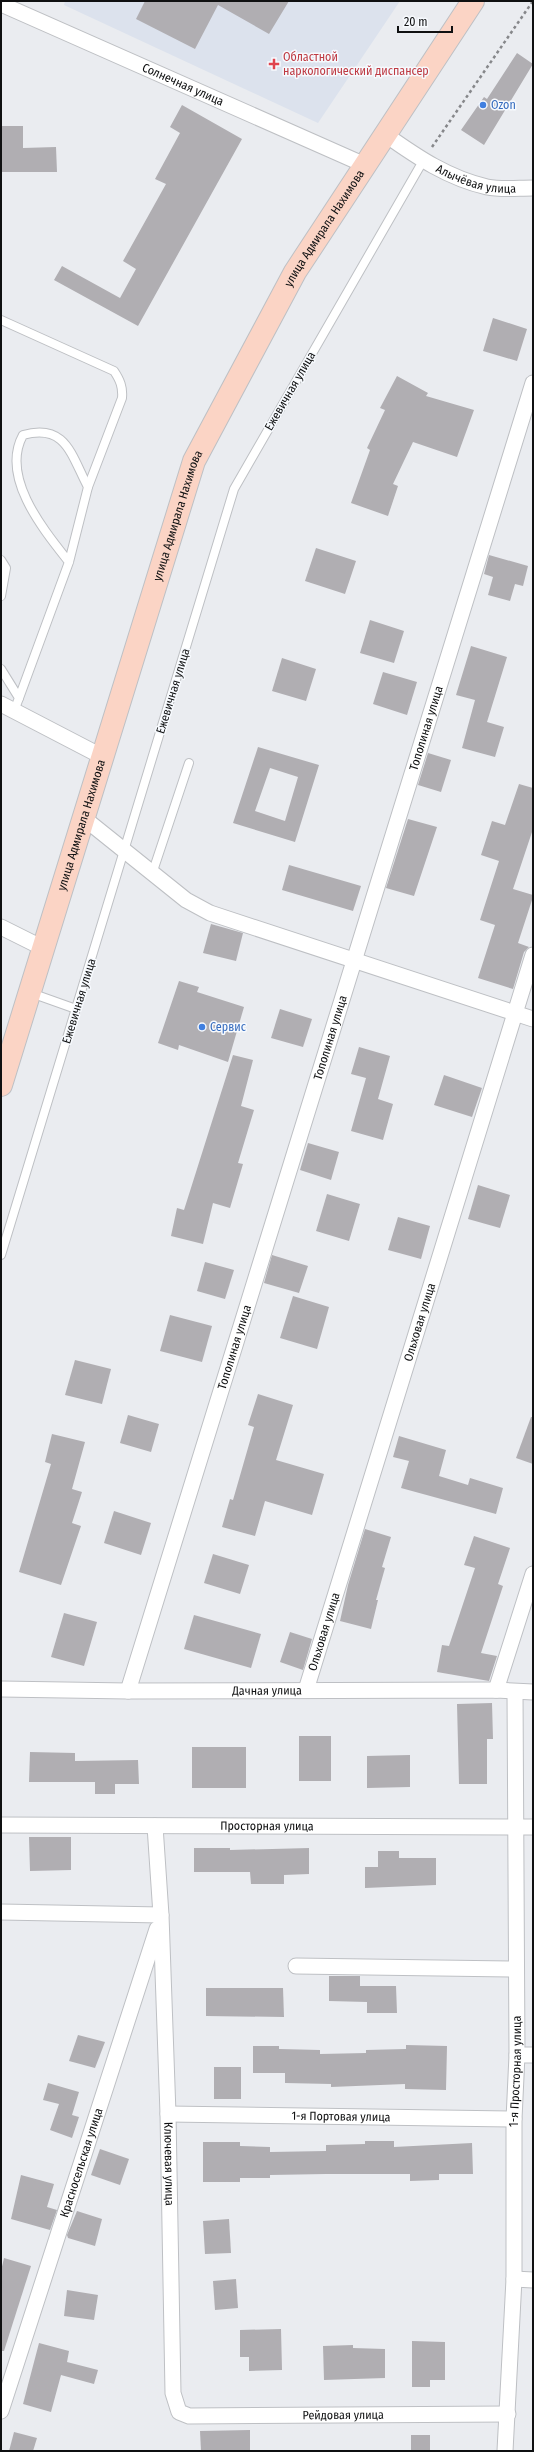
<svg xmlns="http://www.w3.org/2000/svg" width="534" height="2452" viewBox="0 0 534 2452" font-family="'Fira Sans Condensed',sans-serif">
<rect width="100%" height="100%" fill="#eaecf0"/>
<!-- built -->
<polygon fill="#dce2ed" points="65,1 400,1 318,123 64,5"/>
<!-- building -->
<g fill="#b0aeb2" fill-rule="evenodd">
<polygon points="145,1 289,1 269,34 218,5 195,49 136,19"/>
<polygon points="517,53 533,64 484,145 461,130 484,97 487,99"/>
<polygon points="182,105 242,139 138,326 54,280 62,266 120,298 136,269 123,261 166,184 155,179 180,133 170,127"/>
<polygon points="1,126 23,126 23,148 56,147 57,172 1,172"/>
<polygon points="493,318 527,329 517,361 483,351"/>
<polygon points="397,376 428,393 426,396 474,410 457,457 413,442 393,484 398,486 388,516 351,503 370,450 367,448 385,410 380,408"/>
<polygon points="316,548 356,561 345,594 305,581"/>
<polygon points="489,555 528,566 523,586 515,584 510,601 488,595 493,577 484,574"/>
<polygon points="370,620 404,631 394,663 360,653"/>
<polygon points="471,646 507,657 487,722 504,727 495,757 462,748 475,700 456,695"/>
<polygon points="282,658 316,669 306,701 272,691"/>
<polygon points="383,672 417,682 407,715 373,704"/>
<path d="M258,747l61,18 -24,77 -62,-19zM270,768l28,9 -13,44 -30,-10z"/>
<polygon points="428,753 451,760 441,792 418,785"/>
<polygon points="519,784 533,788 533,829 513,889 533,895 533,897 518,943 529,947 524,952 513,989 478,978 495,925 480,920 499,861 481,855 492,821 505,825"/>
<polygon points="408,819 437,827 414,896 386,888"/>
<polygon points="289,865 361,886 353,911 282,890"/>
<polygon points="211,924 243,933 236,961 203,953"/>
<polygon points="179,981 199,987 197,992 244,1007 228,1062 179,1045 178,1050 158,1043"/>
<polygon points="280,1009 312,1019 303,1047 271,1038"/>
<polygon points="359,1047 390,1056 378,1099 393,1104 383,1140 351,1131 366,1078 351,1074"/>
<polygon points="233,1055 253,1060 241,1106 254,1110 238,1163 243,1164 230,1208 213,1203 203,1244 171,1236 177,1208 184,1210"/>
<polygon points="444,1075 482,1088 472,1117 434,1105"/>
<polygon points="308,1143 339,1152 331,1180 300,1170"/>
<polygon points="478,1185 510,1195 500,1228 468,1219"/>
<polygon points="327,1194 360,1204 349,1241 316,1231"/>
<polygon points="398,1217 430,1226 421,1259 388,1250"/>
<polygon points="272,1255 308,1266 299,1293 264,1283"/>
<polygon points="205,1262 234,1270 225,1299 197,1291"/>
<polygon points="293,1296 329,1307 317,1349 280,1338"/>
<polygon points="170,1315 212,1326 202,1362 160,1351"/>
<polygon points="75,1360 111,1369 102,1404 65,1395"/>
<polygon points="258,1394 293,1405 276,1460 324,1474 312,1515 265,1501 255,1536 222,1527 230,1499 233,1500 254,1427 248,1425"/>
<polygon points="128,1415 159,1424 151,1452 120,1443"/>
<polygon points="531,1417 533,1417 533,1464 516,1458"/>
<polygon points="52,1434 85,1442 72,1489 82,1492 72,1523 81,1526 61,1585 19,1572 51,1464 45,1462"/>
<polygon points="399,1436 446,1450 439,1476 468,1485 470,1478 503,1488 496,1514 401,1488 409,1461 393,1457"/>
<polygon points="114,1511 151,1523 141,1555 104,1543"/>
<polygon points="365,1529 391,1537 382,1567 385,1568 376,1600 378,1600 371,1629 340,1621 348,1585"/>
<polygon points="474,1536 510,1548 498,1584 503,1586 481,1653 497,1656 489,1681 437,1672 442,1645 449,1646 475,1568 464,1565"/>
<polygon points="213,1554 249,1565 240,1594 204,1583"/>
<polygon points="64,1613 97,1622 84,1666 51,1657"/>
<polygon points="194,1615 261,1634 251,1668 184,1649"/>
<polygon points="290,1632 312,1639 303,1670 280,1662"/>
<polygon points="492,1703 493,1739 487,1739 487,1784 459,1784 457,1704"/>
<rect x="299" y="1736" width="32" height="45"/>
<rect x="192" y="1747" width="54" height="41"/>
<polygon points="30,1752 75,1753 75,1761 138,1760 139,1784 115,1784 115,1794 95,1794 95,1782 29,1782"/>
<polygon points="410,1755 410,1787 367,1788 367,1756"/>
<polygon points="29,1837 71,1837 71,1870 30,1871"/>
<polygon points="194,1848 230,1848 230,1850 309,1848 309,1874 284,1875 284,1884 251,1884 250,1872 194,1872"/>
<polygon points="378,1851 399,1851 399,1858 436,1858 436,1885 365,1888 365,1867 378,1867"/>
<polygon points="329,1976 360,1976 360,1986 396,1986 397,2013 367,2013 367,2002 329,2001"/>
<polygon points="206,1988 283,1988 284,2017 206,2016"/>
<polygon points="78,2035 105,2042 95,2068 69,2061"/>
<polygon points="406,2045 447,2046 446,2090 405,2089 405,2084 331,2087 331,2084 285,2083 285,2073 253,2073 253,2046 279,2046 279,2049 320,2050 320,2054 366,2053 366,2050 406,2049"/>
<rect x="214" y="2067" width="27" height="32"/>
<polygon points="48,2083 79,2092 72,2115 79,2117 72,2138 50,2130 59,2104 43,2100"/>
<polygon points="365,2141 394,2141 394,2147 472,2143 473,2174 439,2174 439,2180 410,2181 410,2174 326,2174 270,2175 270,2178 240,2178 240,2182 203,2182 203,2142 240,2142 240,2146 270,2147 270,2152 326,2151 326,2145 365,2144"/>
<polygon points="100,2149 129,2159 120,2185 91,2175"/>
<polygon points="21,2175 54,2184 47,2207 57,2210 50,2230 11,2219"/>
<polygon points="77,2211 102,2219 95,2246 68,2238 67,2235"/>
<polygon points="229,2219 231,2253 205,2254 203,2221"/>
<polygon points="4,2258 31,2266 4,2351 1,2351 1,2271"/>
<polygon points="236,2279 238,2308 215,2310 213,2281"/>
<polygon points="67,2290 98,2295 94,2320 64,2316"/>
<polygon points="281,2329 282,2370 249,2371 249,2357 240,2357 240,2330"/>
<polygon points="412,2341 445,2342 445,2380 430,2380 430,2387 412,2387"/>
<polygon points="39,2343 69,2351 67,2362 98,2370 94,2384 61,2375 51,2412 23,2404"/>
<polygon points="353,2345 353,2348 385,2349 385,2378 324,2380 323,2346"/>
<polygon points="250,2430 250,2451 201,2451 200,2431"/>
<polygon points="14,2432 37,2438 33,2451 9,2451"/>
<rect x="411" y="2435" width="19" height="16"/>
</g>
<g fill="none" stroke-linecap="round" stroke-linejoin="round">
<!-- service casing -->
<g stroke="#bec0c4" stroke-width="10">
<g id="service">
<path d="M1,320l113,51c6,9 9,16 8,27l-34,89"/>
<polyline points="1,560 6,568 1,596"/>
<polyline points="1,669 19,698 14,711"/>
<path d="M19,698l50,-136 19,-75c-17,-32 -22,-64 -65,-52 -23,42 20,94 46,127"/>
<polyline points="152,874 189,763"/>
<polyline points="31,993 76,1009"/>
<polyline points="1,1255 234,489 423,161"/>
</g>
</g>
<!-- minor casing -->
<g stroke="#bec0c4" stroke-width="17">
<g id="minor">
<path id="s1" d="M1,4l364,161"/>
<path id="s2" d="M386,135c31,22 62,43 101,52 14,3 31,1 46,1"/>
<polyline points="1,704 103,757"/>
<polyline points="85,819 186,900 210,913 533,1019"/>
<polyline points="1,927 45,949"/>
<path id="s3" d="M1,1689l127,2 368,-1 37,2"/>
<path id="s4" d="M306,1690l227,-735"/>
<polyline points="496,1690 533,1574"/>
<path id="s5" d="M128,1691l405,-1308"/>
<path id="s6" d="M1,1825l532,2"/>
<polyline points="1,1912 161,1915 155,1826"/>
<path id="s7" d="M161,1915l7,199 5,279 6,19 10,4 319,-2"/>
<polyline points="296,1966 516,1969"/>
<polyline points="517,2055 533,2055"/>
<path id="s8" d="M168,2114l346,5"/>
<polyline points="514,2279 533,2280"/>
<path id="s9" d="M1,2411l156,-482"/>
<path id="s10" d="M505,2451l9,-172v-160l3,-64 -2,-363"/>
</g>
</g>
<!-- secondary casing -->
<g stroke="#bec0c4" stroke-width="24">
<g id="secondary">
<path id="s11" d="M1,1085l193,-624 101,-189 178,-271"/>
</g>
</g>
<!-- path -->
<polyline stroke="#86878a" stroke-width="2.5" stroke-dasharray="3 3" stroke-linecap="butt" points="432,147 533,1"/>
<!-- service -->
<use href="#service" stroke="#fff" stroke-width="8"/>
<!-- minor -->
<use href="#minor" stroke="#fff" stroke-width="15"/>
<!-- secondary -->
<use href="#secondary" stroke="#fbd4c5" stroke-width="22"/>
</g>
<!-- markers -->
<path fill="#e0444e" stroke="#f7fafe" stroke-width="1.5" d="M272 58h4v4h4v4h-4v4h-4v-4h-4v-4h4z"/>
<g fill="#3f7fe0" stroke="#f7fafe" stroke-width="1.5">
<circle cx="483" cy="105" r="4"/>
<circle cx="202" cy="1027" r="4"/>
</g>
<g text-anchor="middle" stroke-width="3" stroke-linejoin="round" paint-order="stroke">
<!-- health labels -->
<g font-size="12" fill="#be3a42" stroke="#f7fafe" text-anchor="start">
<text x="283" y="61">Областной<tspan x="283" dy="14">наркологический диспансер</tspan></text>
</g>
<!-- street labels -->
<g font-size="12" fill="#0f1011" stroke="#f7fafe">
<text dy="4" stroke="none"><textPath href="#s1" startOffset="199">Солнечная улица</textPath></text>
<text dy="4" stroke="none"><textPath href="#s2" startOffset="102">Алычёвая улица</textPath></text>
<text dy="4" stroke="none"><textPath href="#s11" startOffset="920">улица Адмирала Нахимова</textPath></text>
<text transform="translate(290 391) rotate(-60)" y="4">Ежевичная улица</text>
<text dy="4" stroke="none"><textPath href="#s11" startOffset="596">улица Адмирала Нахимова</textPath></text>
<text transform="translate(173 691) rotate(-73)" y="4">Ежевичная улица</text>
<text dy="4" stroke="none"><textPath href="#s5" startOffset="1008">Тополиная улица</textPath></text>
<text dy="4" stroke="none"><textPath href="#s11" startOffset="272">улица Адмирала Нахимова</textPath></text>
<text transform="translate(79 1001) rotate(-73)" y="4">Ежевичная улица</text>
<text dy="4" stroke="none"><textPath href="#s5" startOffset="684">Тополиная улица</textPath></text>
<text dy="4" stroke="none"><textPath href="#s4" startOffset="385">Ольховая улица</textPath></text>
<text dy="4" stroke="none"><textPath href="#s5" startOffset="360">Тополиная улица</textPath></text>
<text dy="4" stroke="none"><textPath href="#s4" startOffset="61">Ольховая улица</textPath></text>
<text dy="4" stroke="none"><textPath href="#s3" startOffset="266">Дачная улица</textPath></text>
<text dy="4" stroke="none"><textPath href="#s6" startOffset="266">Просторная улица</textPath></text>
<text dy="4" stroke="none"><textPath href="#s10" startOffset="380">1-я Просторная улица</textPath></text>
<text dy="4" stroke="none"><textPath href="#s8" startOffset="173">1-я Портовая улица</textPath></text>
<text dy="4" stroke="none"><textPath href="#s9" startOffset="261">Красносельская улица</textPath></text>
<text dy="4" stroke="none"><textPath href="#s7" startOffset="249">Ключевая улица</textPath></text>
<text dy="4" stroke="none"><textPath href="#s7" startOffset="663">Рейдовая улица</textPath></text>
</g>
<!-- shop labels -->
<g font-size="12" fill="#366cbe" stroke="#f7fafe" text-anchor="start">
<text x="491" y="109">Ozon</text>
<text x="210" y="1031">Сервис</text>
</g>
</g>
<!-- border -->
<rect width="534" height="2452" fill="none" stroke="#0f1011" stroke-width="4"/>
<!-- scale -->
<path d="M398 26v6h54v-6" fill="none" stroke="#0f1011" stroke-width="2"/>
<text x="404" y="26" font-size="12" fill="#0f1011" stroke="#f7fafe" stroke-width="3" paint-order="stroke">20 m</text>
</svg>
